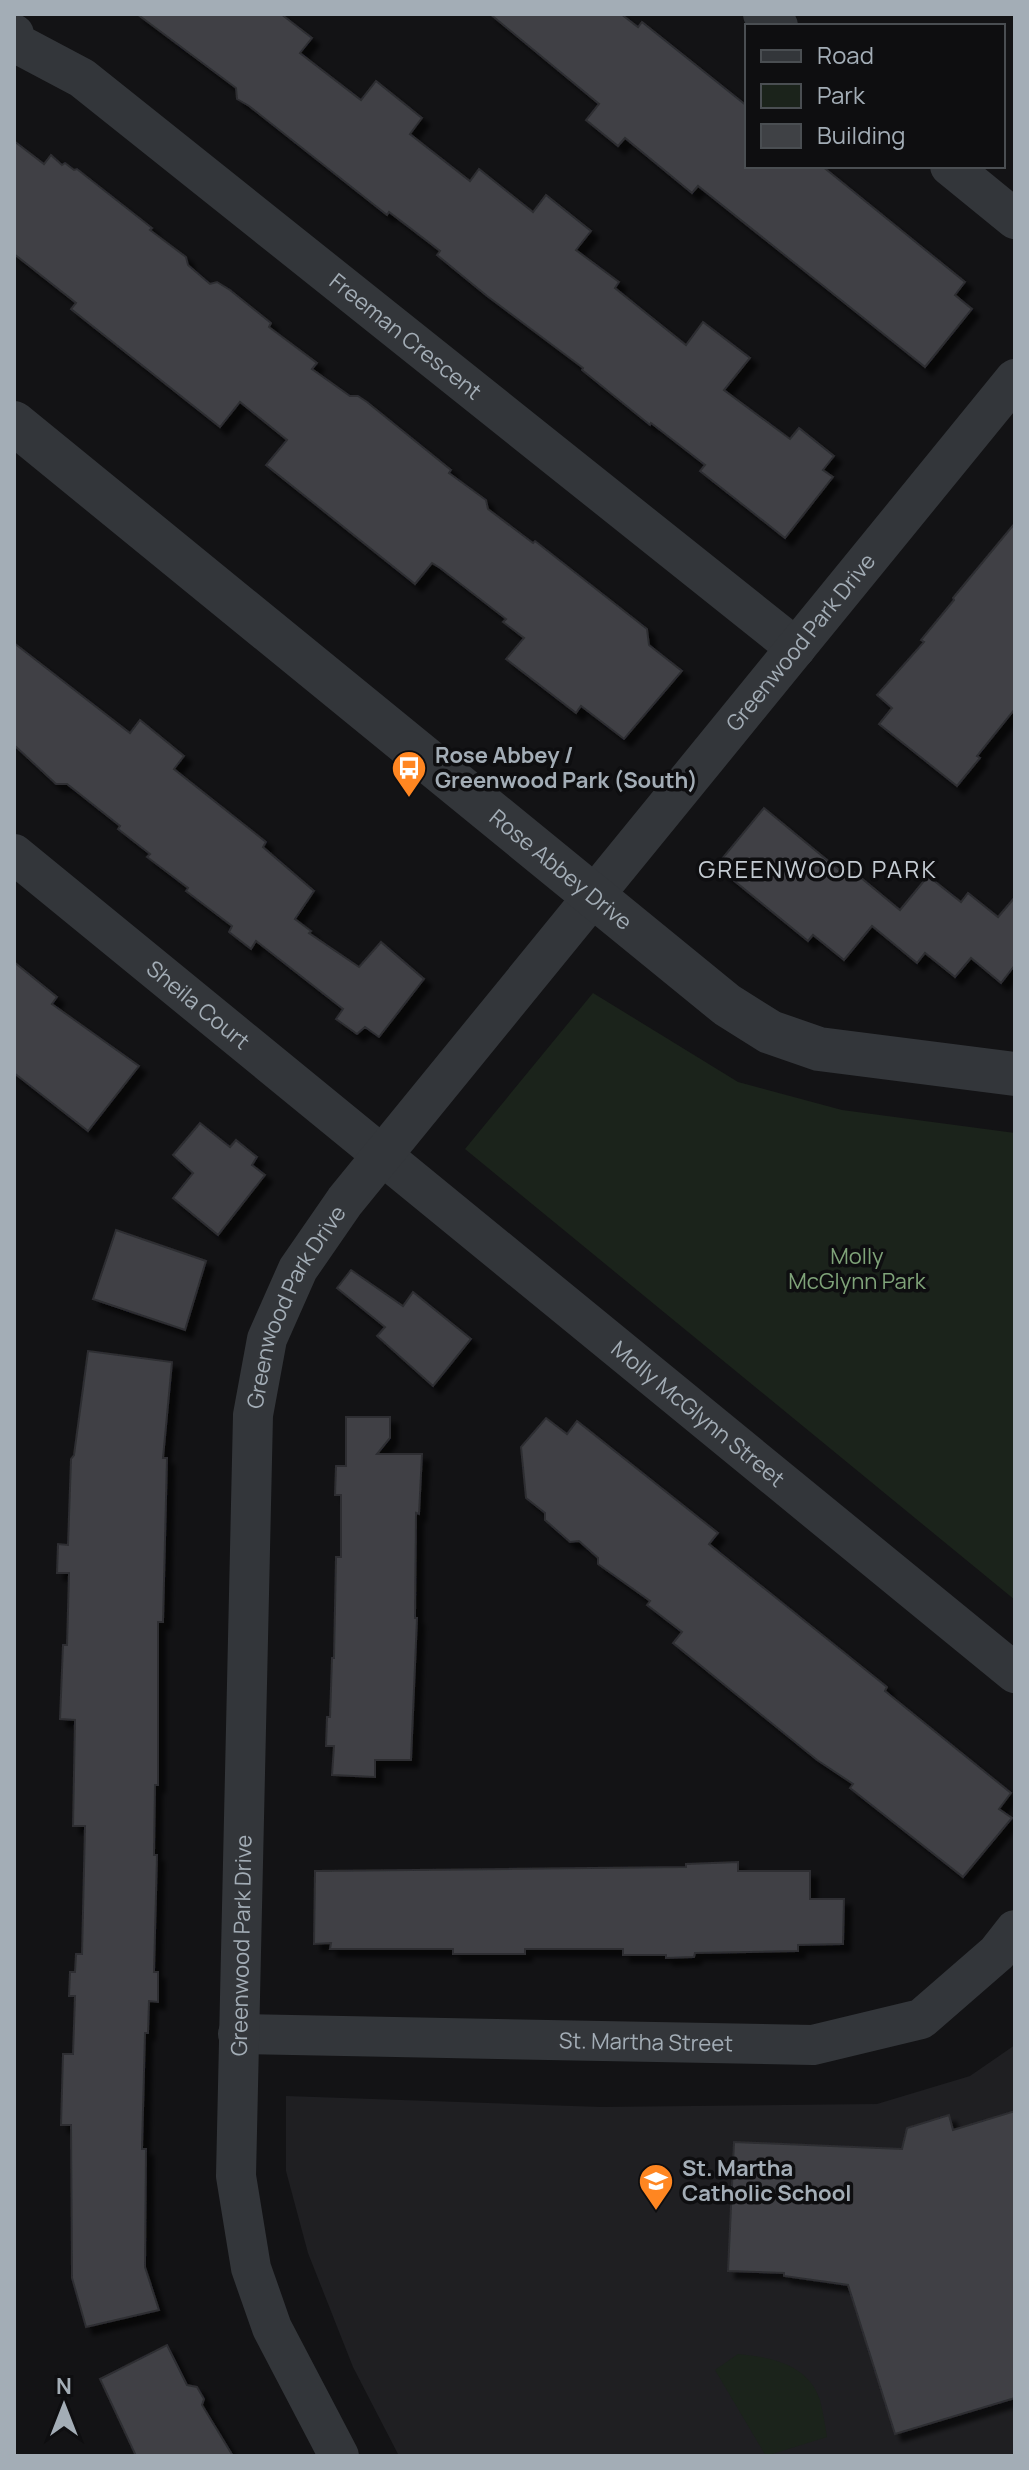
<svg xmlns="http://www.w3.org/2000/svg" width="1029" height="2470" viewBox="0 0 1029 2470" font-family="Manrope,sans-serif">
<defs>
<filter id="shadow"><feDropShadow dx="7" dy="7" stdDeviation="2" flood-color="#0009"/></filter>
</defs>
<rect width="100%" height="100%" fill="#131315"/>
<!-- built -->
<polygon fill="#1f1f22" points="1015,2045 1015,2456 399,2456 353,2367 308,2253 286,2171 286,2096 601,2107 877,2104 970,2076"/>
<!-- green -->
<g fill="#1b231b">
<polygon points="593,993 738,1082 842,1110 1015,1133 1015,1600 465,1149"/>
<path d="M738,2354c33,3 70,10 82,46 3,12 5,25 7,37l-61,19 -51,-86z"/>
</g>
<!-- building -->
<g fill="#3f4145" stroke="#2d2d31" stroke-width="2" filter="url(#shadow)">
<polygon points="137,14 281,14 312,38 300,53 361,100 376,81 422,118 410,134 470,181 479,169 533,212 546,195 591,231 576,250 619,282 615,288 686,345 703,322 750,358 724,390 790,439 799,428 834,456 823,470 833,477 785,538 700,471 705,465 651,423 650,425 582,370 583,368 487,296 437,255 440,251 389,212 387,215 249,106 237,99 236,88"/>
<polygon points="490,14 621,14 638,27 642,22 747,106 747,166 822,166 965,282 955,295 972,309 925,367 698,186 692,193 625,138 618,146 586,120 599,104"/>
<polygon points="14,141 44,164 51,155 62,165 65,163 74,170 77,169 152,228 150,230 186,257 188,265 210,284 217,282 230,290 271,323 269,327 317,363 312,369 350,396 358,396 367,402 451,470 449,473 486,500 488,509 533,543 535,541 647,629 649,645 682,671 624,739 581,706 576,713 506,659 524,638 503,622 506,619 440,568 432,563 415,584 266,465 287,440 240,402 220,427 71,309 76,303 14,254"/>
<polygon points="1015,523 1015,709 977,756 980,758 957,786 879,724 892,708 877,695 924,642 921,640 954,600 953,598"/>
<polygon points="14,643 130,733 140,720 184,756 174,769 266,842 263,847 314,891 295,919 311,931 309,933 359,967 381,942 424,979 379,1037 365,1027 357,1034 336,1019 343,1009 256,941 251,949 229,932 232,926 186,891 188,888 147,857 150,854 118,829 120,826 67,784 56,784 14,745"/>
<polygon points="764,808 849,878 854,872 900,910 928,876 961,902 968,893 998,917 1015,897 1015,965 1001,983 971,958 955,977 925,953 917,963 872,926 844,960 813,935 808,941 716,866"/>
<polygon points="14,962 57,997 52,1004 139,1066 88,1131 14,1073"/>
<polygon points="200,1123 230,1147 236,1140 257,1157 252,1165 265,1175 218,1235 173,1198 193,1173 173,1155"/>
<polygon points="116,1230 206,1261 185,1330 93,1299"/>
<polygon points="351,1270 403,1306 413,1292 471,1339 433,1386 377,1336 385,1327 337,1288"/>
<polygon points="88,1351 172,1362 163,1458 167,1458 163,1622 158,1622 158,1785 155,1785 154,1855 157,1855 154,1972 158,1972 158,2002 149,2001 148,2033 145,2033 142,2149 146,2149 145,2267 159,2310 86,2327 72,2278 71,2125 61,2125 63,2054 73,2054 75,1996 69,1996 70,1972 75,1972 76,1954 82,1954 85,1826 73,1826 75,1720 60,1719 63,1645 67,1645 69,1573 57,1573 58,1544 68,1545 71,1459 74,1455"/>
<polygon points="346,1417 390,1417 390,1438 377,1454 422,1454 419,1514 416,1513 415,1618 417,1618 411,1760 375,1760 375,1777 332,1775 334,1746 326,1746 327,1717 330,1717 332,1658 334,1658 336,1557 341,1557 341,1495 335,1495 336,1466 346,1466"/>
<polygon points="546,1418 567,1434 577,1421 718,1533 709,1544 887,1687 885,1691 1011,1793 999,1809 1012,1818 963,1877 850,1788 853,1784 817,1760 673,1643 682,1632 647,1605 650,1601 598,1564 598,1558 579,1541 570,1542 545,1520 545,1513 526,1498 521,1447"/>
<polygon points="738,1862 738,1871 810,1871 810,1899 844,1899 843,1944 798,1945 798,1951 695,1953 694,1957 666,1958 666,1955 623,1955 623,1949 525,1949 525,1954 453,1954 453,1949 330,1949 331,1943 314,1944 315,1871 686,1867 686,1864"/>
<polygon points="1015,2111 1015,2398 895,2434 848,2285 784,2276 784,2273 728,2271 734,2142 902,2149 907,2128 949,2115 953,2130"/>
<polygon points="167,2345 187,2385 197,2387 204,2399 202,2405 233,2456 136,2456 100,2379"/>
</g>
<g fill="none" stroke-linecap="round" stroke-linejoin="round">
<!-- minor -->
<g stroke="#33363a" stroke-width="40">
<polyline points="763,14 778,26"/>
<path id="s1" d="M14,34l2,9 66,35 714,570"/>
<polyline points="950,166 1015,219"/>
<path id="s2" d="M14,854l1001,819"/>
<path id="s3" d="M238,2034l575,11 108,-26 76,-66 18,-23"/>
<path id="s4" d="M339,2456l-67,-128 -21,-60 -15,-92 17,-761 14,-76 31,-70 47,-68 670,-822"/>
</g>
<!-- tertiary -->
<path stroke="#33363a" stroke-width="44" id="s5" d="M14,423l713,582 43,27 49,17 196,25"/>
</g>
<!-- icons -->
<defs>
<g id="bus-pin" transform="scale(1.8)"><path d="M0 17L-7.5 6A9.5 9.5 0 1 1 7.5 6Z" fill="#ff8621" stroke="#0e0e10"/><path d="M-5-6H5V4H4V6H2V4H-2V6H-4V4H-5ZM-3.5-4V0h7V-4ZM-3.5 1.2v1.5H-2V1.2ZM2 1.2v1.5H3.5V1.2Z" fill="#fff"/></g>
<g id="school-pin" transform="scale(1.8)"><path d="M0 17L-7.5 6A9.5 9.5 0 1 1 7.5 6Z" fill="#ff8621" stroke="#0e0e10"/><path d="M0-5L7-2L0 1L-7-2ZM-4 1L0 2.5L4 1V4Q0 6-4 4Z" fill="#fff"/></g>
</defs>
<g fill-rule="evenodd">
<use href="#bus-pin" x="409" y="768"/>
<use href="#school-pin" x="656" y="2181"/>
</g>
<g text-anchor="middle" stroke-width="7" stroke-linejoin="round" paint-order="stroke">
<!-- street labels -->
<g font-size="22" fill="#a3adb6" stroke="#0e0e10">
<text dy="8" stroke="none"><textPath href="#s1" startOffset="498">Freeman Crescent</textPath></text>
<text dy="8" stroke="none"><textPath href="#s4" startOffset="2020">Greenwood Park Drive</textPath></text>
<text dy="8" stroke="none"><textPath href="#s5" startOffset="706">Rose Abbey Drive</textPath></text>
<text dy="8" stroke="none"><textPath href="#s2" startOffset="238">Sheila Court</textPath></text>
<text dy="8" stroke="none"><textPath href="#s4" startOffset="1180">Greenwood Park Drive</textPath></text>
<text dy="8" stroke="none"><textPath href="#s2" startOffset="884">Molly McGlynn Street</textPath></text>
<text dy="8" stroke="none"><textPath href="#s4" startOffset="532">Greenwood Park Drive</textPath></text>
<text dy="8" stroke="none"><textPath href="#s3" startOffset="408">St. Martha Street</textPath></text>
</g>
<!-- poi labels -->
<g font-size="22" font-weight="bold" fill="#a3adb6" stroke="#0e0e10" text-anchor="start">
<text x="435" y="763">Rose Abbey /<tspan x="435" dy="25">Greenwood Park (South)</tspan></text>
<text x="682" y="2176">St. Martha<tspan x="682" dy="25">Catholic School</tspan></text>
</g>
<!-- park labels -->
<g font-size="22" fill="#7fa379" stroke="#0e0e10">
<text x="857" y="1264">Molly<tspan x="857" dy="25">McGlynn Park</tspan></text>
</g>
<!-- neighbourhood labels -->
<g font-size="24" letter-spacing="2" fill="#c4cbd2" stroke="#0e0e10">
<text x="818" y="878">GREENWOOD PARK</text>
</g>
</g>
<!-- border -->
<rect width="1029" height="2470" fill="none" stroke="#a3adb6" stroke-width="32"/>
<!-- legend -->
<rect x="745" y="24" width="260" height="144" fill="#0e0e10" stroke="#4a4e52" stroke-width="2"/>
<rect x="761" y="50" width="40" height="12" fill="#33363a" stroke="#4a4e52" stroke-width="2"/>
<text x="817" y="64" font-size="24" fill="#a3adb6">Road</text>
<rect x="761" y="84" width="40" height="24" fill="#1b231b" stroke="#4a4e52" stroke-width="2"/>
<text x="817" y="104" font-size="24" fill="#a3adb6">Park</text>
<rect x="761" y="124" width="40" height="24" fill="#3f4145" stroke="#4a4e52" stroke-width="2"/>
<text x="817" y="144" font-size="24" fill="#a3adb6">Building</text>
<!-- north arrow -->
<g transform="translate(64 2406)" stroke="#0e0e10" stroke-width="6" paint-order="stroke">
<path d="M0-6L14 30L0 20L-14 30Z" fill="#a3adb6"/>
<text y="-12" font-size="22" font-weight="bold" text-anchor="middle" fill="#a3adb6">N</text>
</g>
</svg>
